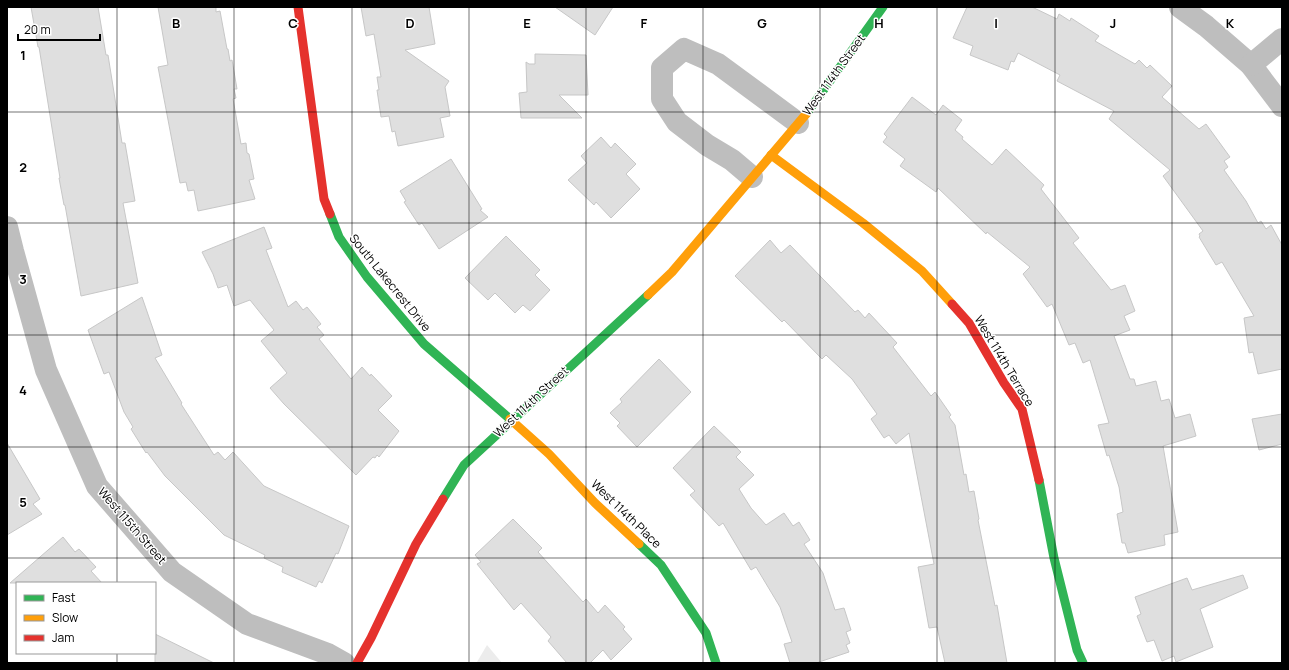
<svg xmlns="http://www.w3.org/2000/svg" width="1289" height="670" viewBox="0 0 1289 670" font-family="Manrope,sans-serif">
<rect width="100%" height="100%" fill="#fff"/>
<!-- green -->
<polygon fill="#ececec" points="487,645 502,663 477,662"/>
<!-- building -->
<g fill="#dfdfdf" stroke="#c7c7c7">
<polygon points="31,7 98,7 106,55 108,55 122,143 125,143 135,201 123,203 138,283 81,296 65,205 64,205 59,178 60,178 39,47 38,47"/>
<polygon points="158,7 216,7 216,12 220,11 227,49 228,49 230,61 232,60 237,89 234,89 236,98 233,99 241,144 246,143 247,153 249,154 254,179 249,180 255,199 198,211 194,190 188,191 186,182 180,183 158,67 168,65"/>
<polygon points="361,7 429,7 435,44 405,50 449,81 445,87 450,116 440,118 444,137 398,146 395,131 392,132 389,116 381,117 377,90 379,90 377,77 381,77 374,34 366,36"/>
<polygon points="555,7 613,7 595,35"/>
<polygon points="967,7 1032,7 1057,19 1059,14 1070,21 1071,18 1099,36 1095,41 1135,64 1139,60 1147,68 1150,65 1172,86 1162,97 1199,129 1206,124 1230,157 1224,161 1228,167 1224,170 1246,201 1258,223 1261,221 1266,229 1271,225 1282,245 1282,369 1258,374 1253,352 1249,353 1244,318 1254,316 1222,262 1216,265 1199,237 1200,236 1199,234 1203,231 1163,176 1170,170 1109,119 1114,111 1057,81 1060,75 1018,53 1014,62 1011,61 1008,70 970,55 973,46 953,38"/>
<polygon points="535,54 586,55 588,95 559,95 582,118 521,118 519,93 527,92 526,62 529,64 535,64"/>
<polygon points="912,97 936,115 943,105 962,120 955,130 963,137 962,139 992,165 1006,149 1044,185 1041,189 1079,238 1073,243 1111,290 1125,285 1135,311 1124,316 1130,330 1114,336 1130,379 1134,379 1136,386 1156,381 1161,401 1169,399 1175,418 1190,414 1196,436 1163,446 1178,532 1164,535 1165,545 1128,553 1125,543 1122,543 1117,514 1123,512 1119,487 1109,455 1107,456 1098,425 1109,423 1090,360 1083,363 1075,343 1069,345 1052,304 1047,307 1023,274 1030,267 987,232 986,234 938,188 936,192 900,166 905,159 883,142 887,137 884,134"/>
<polygon points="601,137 611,148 615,143 636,164 626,174 640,189 611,218 596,202 594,205 568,180 587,163 581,156"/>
<polygon points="451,159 482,209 480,210 488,217 439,249 422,223 419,225 404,202 406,201 400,191"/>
<polygon points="264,227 272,248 266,250 288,307 296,301 303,310 307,307 321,324 317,327 324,335 319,339 351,379 362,367 370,376 371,374 392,396 378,410 399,431 379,457 377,455 375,458 373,457 356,475 284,404 270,388 287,373 261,341 274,330 250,300 234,306 227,285 218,288 213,274 202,252"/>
<polygon points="506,236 540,270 535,275 550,290 530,311 523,305 515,313 495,293 488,300 465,278"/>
<polygon points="770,240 781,253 790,245 855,312 858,310 865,318 869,313 897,343 893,347 931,396 935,392 951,415 949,417 955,425 964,475 966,474 969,492 974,491 979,519 978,520 995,606 997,605 1007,663 945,663 937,627 929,628 918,567 934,564 909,433 896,444 889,435 884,438 871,419 877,414 852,379 826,355 822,359 784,320 782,322 735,276"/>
<polygon points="142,297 162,355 155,358 182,403 181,404 214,455 218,452 225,460 233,452 264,486 349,526 338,554 336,553 322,583 319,581 316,587 282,572 283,567 264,558 265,555 224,535 165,476 147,452 146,453 131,429 133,427 124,412 109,372 104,374 88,330"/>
<polygon points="659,359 691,392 637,447 617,426 620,423 610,413 622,402 620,399"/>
<polygon points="1282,414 1282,444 1259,450 1252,419"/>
<polygon points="714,426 741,452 736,457 754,475 739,489 751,508 766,525 784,513 793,526 799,522 810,540 804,544 823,573 835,610 844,608 851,630 846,632 850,643 846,645 849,652 816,663 790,663 784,644 792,642 780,607 756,567 751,570 723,523 719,526 690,495 695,491 673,468"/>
<polygon points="7,443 40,499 33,504 42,514 7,535"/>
<polygon points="513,519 542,548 538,552 583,602 586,599 598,613 605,605 625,627 623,629 632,639 611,660 603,650 590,663 567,663 548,641 551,637 521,603 514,610 477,564 481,562 475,555"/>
<polygon points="63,537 75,552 79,549 96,567 91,571 102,583 10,583"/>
<polygon points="1243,575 1248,588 1200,609 1213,647 1176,662 1174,656 1162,661 1154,640 1147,642 1137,616 1141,614 1135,597 1187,578 1192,590"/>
<polygon points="155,634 214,663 155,663"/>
</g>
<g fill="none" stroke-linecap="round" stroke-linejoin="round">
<!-- street -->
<g stroke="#bebebe" stroke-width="22">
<polyline points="1180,7 1206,26 1251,65 1282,106"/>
<polyline points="1251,65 1282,39"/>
<polyline points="752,177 732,160 707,145 677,122 662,99 662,68 684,49 718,64 798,123"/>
<polyline points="7,227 13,251 46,370 97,486 172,572 247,624 328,654 344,663"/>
</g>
<!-- fast -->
<g stroke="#30b455" stroke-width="9">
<polyline points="807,113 883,7"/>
<polyline points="330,214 339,237 367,277 424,344 510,419"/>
<polyline points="1039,480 1054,558 1077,650 1083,663"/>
<polyline points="443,499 464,465 648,295"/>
<polyline points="639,544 661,565 706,633 716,663"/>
</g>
<!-- slow -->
<g stroke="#ff9f0a" stroke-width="9">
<polyline points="771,155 863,223 922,271 952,304"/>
<polyline points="648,295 672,272 807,113"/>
<polyline points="510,419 549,454 595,503 639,544"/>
</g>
<!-- jam -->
<g stroke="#e5322d" stroke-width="9">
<polyline points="298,7 324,199 330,214"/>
<polyline points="952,304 969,323 1004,383 1022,409 1039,480"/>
<polyline points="357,663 371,638 416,544 443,499"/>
</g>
</g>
<!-- grid -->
<path fill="none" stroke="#000" stroke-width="1" stroke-opacity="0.55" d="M117,7v576M234,7v656M352,7v656M469,7v656M586,7v656M703,7v656M820,7v656M937,7v656M1055,7v656M1172,7v656M7,112h1275M7,223h1275M7,335h1275M7,447h1275M7,558h1275M117,653v10"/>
<g text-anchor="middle" stroke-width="3" stroke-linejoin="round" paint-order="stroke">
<!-- street labels -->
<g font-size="12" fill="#000" stroke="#fff">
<text transform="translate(834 75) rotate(-54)" y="4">West 114th Street</text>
<text transform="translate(390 283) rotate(51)" y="4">South Lakecrest Drive</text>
<text transform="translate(1004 361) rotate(59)" y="4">West 114th Terrace</text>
<text transform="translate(531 402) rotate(-43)" y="4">West 114th Street</text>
<text transform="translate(626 514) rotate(44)" y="4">West 114th Place</text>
<text transform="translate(132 526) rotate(49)" y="4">West 115th Street</text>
</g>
</g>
<g font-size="13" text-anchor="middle" font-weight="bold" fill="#000" stroke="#fff" stroke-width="3" stroke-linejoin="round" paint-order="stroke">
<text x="176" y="28">B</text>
<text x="293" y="28">C</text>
<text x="410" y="28">D</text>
<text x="527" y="28">E</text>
<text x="644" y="28">F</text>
<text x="762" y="28">G</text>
<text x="879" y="28">H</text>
<text x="996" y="28">I</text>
<text x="1113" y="28">J</text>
<text x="1230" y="28">K</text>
<text x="23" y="60">1</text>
<text x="23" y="172">2</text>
<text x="23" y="284">3</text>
<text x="23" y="395">4</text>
<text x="23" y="507">5</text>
</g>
<!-- border -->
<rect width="1289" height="670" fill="none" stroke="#000000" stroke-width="16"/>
<!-- legend -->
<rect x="16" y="582" width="140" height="72" fill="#ffffff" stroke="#999999"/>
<rect x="24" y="595" width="20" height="6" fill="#30b455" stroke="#999999"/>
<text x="52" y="602" font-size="12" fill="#000000">Fast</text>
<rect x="24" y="615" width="20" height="6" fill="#ff9f0a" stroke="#999999"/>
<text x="52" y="622" font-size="12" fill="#000000">Slow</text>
<rect x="24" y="635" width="20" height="6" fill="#e5322d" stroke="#999999"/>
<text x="52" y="642" font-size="12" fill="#000000">Jam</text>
<!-- scale -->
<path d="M18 34v6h82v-6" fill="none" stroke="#000000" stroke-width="2"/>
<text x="24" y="34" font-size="12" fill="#000000" stroke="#ffffff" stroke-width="3" paint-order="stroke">20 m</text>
</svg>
